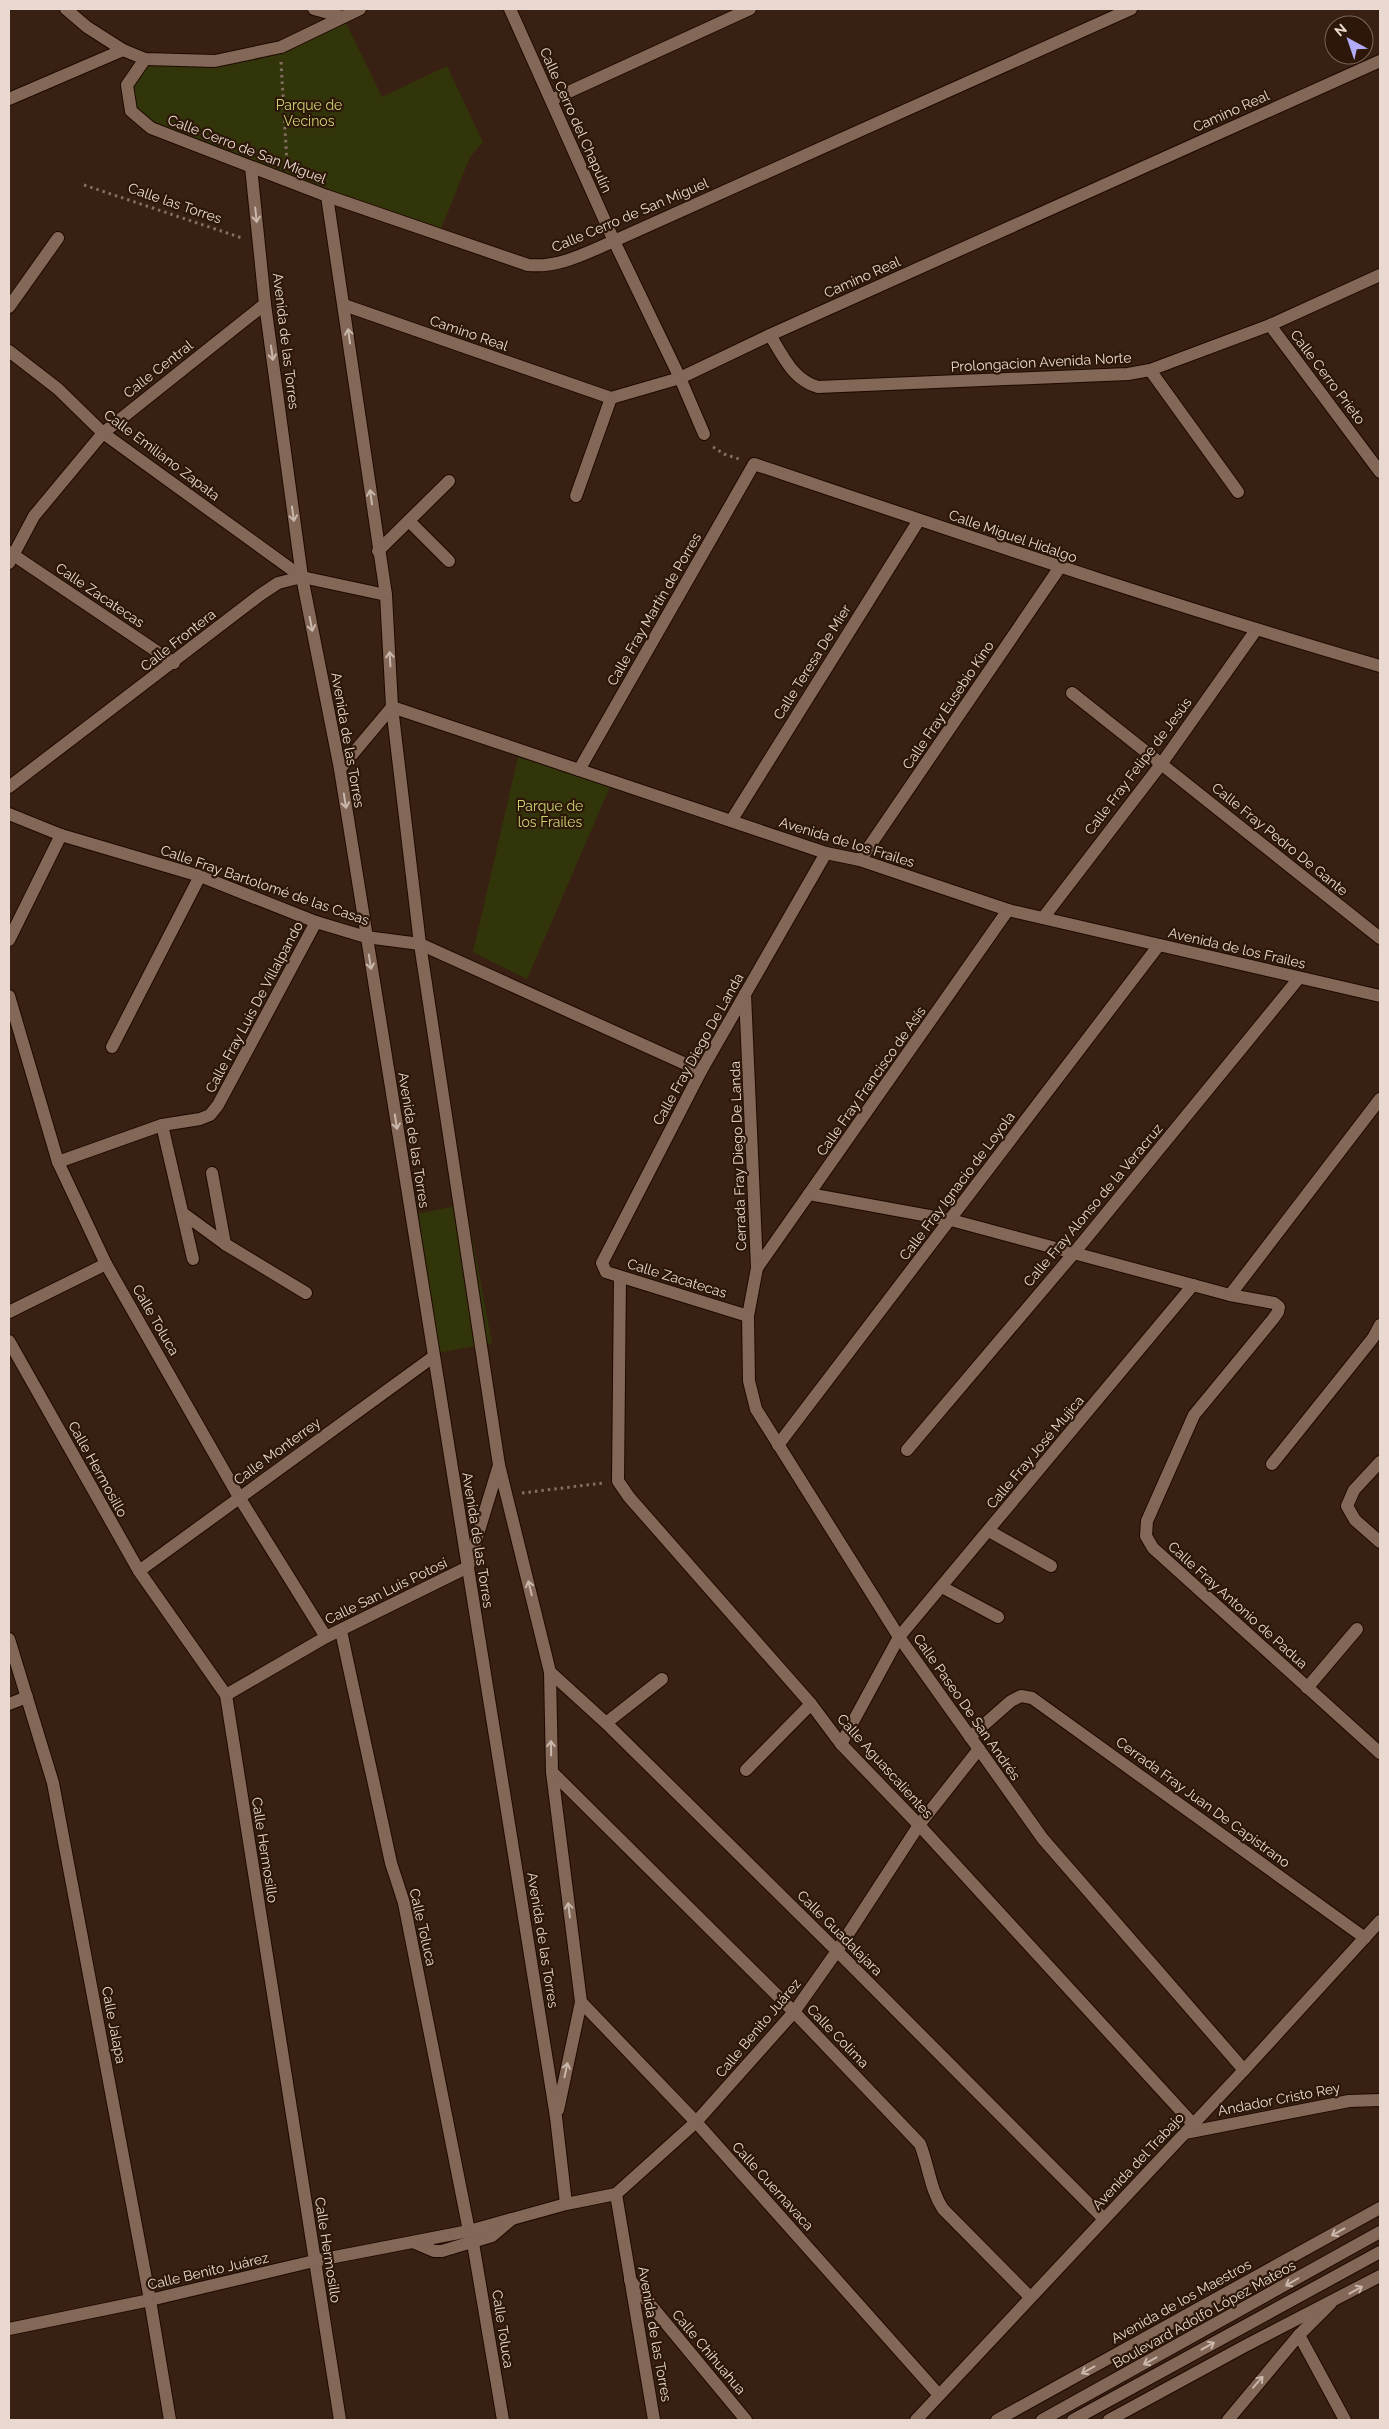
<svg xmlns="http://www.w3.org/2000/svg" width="1389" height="2429" viewBox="0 0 1389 2429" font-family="Raleway,sans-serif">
<rect width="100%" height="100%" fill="#382112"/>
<!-- green -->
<g fill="#323509">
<polygon points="343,17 382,97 447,66 483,142 470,157 439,234 151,128 131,111 127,85 145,59 178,63 280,47"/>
<polygon points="518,757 610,787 527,979 473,952"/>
<polygon points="466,1204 492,1343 437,1353 411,1215"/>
</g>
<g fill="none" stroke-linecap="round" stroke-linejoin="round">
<!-- lane casing -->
<g stroke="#1e0900" stroke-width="14">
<g id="lane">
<polyline points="680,378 704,434"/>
<polyline points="409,521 449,561"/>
<polyline points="378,551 449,481"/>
</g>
</g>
<!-- street casing -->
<g stroke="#1e0900" stroke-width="14">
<g id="street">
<polyline points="510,9 614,241 680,378"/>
<polyline points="551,100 750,9"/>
<path d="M327,196l201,69c31,3 58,-12 86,-24l517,-232"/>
<polyline points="344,305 611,398 680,378 770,335 1380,61"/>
<polyline points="9,307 58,238"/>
<polyline points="1270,325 1380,472"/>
<path d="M770,335c13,21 23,45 48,52l310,-13 22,-4 120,-45 110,-50"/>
<polyline points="9,351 58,389 103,433 302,577"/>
<polyline points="1150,370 1238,492"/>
<polyline points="576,496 611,398"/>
<polyline points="9,552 174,663"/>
<polyline points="9,563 34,516 103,433 265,304"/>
<polyline points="1072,693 1380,938"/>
<polyline points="340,769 392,707 826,853 860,860 1008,910 1380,996"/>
<path d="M579,770l175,-306c208,70 415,141 626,202"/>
<polyline points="9,787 260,595 278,583 302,577 386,595"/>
<polyline points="9,814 61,835 200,876 316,922 366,937 420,944 701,1071"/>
<polyline points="731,821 919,520"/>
<polyline points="860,860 1060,567"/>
<polyline points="1043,918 1162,763 1256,630"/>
<polyline points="9,940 61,835"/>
<polyline points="745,994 757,1268 748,1316 749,1381 756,1409 899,1637 1043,1839 1244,2070"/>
<polyline points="9,996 58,1162 106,1264 239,1497 326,1637"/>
<polyline points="112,1047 200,876"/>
<polyline points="162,1125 193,1259"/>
<polyline points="58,1162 162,1125 200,1119 210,1115 218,1105 316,922"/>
<polyline points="212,1173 225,1244"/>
<polyline points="809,1194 951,1220 1230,1295 1274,1303 1279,1307 1278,1312 1273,1319 1194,1415 1147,1521 1146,1536 1153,1548 1380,1753"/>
<polyline points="184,1214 225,1244 306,1293"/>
<polyline points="757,1268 1008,910"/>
<polyline points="620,1277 618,1481 629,1497 811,1704 841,1744 919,1825 1193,2124"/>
<polyline points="1230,1295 1380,1099"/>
<polyline points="9,1312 106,1264"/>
<polyline points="748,1316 606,1272 602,1263 701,1071 826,853"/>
<polyline points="9,1341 139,1571 226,1695 340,2420"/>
<polyline points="778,1445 1159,945"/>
<polyline points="907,1450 1074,1253 1299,978"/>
<polyline points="1380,1462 1354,1490 1347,1506 1355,1520 1380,1542"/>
<polyline points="1272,1464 1373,1338 1380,1325"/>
<polyline points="989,1531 1051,1566"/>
<polyline points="139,1571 433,1357"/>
<polyline points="942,1587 998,1617"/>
<polyline points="341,1631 391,1863 404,1903 469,2231"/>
<polyline points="9,1639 53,1783 150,2300 170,2420"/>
<polyline points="550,1672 606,1723 837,1951 1104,2219"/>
<polyline points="1307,1688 1357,1629"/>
<polyline points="226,1695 326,1637 468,1567 499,1465"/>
<polyline points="9,1704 27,1697"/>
<polyline points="606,1723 662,1679"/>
<polyline points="970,1737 1011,1701 1021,1696 1032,1698 1365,1938"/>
<polyline points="841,1744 899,1637 1193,1285"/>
<polyline points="746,1770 811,1704"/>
<path d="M552,1772l242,240 126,132c9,23 10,45 23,65l87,88"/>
<polyline points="581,2002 696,2122 939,2395"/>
<polyline points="1185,2133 1349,2101 1380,2100"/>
<polyline points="616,2194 696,2122 794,2012 837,1951 919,1825 979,1749"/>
<polyline points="413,2242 434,2251 442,2251 492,2236 512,2219"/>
<polyline points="473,2243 503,2420"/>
<polyline points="630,2280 746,2420"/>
<polyline points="9,2329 150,2300 314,2261 469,2231 566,2204"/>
<polyline points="1299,2335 1345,2420"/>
<polyline points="1228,2420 1299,2335 1331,2303"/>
</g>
</g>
<!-- secondary casing -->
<g stroke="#1e0900" stroke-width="14">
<g id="secondary">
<polyline points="66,9 87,27 123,50 145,59 215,61 281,47 360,9"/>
<polyline points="314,9 343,17"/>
<polyline points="145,59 127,85 131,111 151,128 327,196 386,595 392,707 420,944 499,1465 550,1672 552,1772 581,2002 558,2110"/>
<polyline points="9,99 123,50"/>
<polyline points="251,167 265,304 302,577 340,769 556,2117 566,2204 616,2194 654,2420"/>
<polyline points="916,2420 1244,2070 1380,1921"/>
<polyline points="997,2420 1380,2208"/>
<polyline points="1042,2420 1380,2232"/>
<polyline points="1073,2420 1380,2252"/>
<polyline points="1109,2420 1245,2346 1380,2276"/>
</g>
</g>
<!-- path -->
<g stroke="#847063" stroke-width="3" stroke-dasharray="2.5 4" stroke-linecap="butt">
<polyline points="281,62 287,163"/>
<polyline points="84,185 242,238"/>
<polyline points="713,447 724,454 739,459"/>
<polyline points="522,1493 603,1483"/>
</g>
<!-- lane -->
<use href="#lane" stroke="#836757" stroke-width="12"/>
<!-- street -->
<use href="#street" stroke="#836757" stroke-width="12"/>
<!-- secondary -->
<use href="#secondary" stroke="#836757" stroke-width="12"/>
</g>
<!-- one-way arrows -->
<defs><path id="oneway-shaft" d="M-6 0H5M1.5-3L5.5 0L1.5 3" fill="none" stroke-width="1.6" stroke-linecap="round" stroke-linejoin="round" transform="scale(1.25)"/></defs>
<g stroke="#cab7ac">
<use href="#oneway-shaft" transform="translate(256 215) rotate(84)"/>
<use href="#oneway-shaft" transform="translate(349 336) rotate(-98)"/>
<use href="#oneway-shaft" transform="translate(272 353) rotate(82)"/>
<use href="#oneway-shaft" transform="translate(371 497) rotate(-98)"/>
<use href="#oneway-shaft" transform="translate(293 514) rotate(82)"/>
<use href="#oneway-shaft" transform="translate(311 624) rotate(79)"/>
<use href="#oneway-shaft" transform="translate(390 659) rotate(-93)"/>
<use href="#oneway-shaft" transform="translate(345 801) rotate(81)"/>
<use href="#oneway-shaft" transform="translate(370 962) rotate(81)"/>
<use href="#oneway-shaft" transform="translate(396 1122) rotate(81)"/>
<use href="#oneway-shaft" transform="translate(530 1588) rotate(-104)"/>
<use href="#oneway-shaft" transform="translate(551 1748) rotate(-91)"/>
<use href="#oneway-shaft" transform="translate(569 1910) rotate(-97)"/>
<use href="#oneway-shaft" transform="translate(566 2070) rotate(-78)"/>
<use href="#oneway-shaft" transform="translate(1338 2232) rotate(151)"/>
<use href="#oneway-shaft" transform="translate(1292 2282) rotate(150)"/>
<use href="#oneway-shaft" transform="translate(1356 2290) rotate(-29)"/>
<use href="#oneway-shaft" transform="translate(1208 2346) rotate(-29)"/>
<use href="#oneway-shaft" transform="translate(1150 2361) rotate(151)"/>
<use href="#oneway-shaft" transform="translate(1088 2370) rotate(151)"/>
<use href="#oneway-shaft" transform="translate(1258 2382) rotate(-49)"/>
</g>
<g text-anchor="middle" stroke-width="4.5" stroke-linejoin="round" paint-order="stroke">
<!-- park labels -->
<g font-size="14" fill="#cad471" stroke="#2d1709">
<text x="309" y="110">Parque de<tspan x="309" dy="16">Vecinos</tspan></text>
<text x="550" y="811">Parque de<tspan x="550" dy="16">los Frailes</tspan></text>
</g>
<!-- street labels -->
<g font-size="14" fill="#e9d9d0" stroke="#2d1709">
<text transform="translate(1231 111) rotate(-24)" y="5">Camino Real</text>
<text transform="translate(576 120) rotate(66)" y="5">Calle Cerro del Chapulín</text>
<text transform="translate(247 149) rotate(21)" y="5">Calle Cerro de San Miguel</text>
<text transform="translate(175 203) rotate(19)" y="5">Calle las Torres</text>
<text transform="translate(630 215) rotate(-23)" y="5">Calle Cerro de San Miguel</text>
<text transform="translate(862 277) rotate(-24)" y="5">Camino Real</text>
<text transform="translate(469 333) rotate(19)" y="5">Camino Real</text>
<text transform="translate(286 341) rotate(83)" y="5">Avenida de las Torres</text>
<text transform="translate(1041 362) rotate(-3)" y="5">Prolongacion Avenida Norte</text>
<text transform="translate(158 369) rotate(-38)" y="5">Calle Central</text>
<text transform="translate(1328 377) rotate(53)" y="5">Calle Cerro Prieto</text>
<text transform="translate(162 455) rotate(37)" y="5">Calle Emiliano Zapata</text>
<text transform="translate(1013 536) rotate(19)" y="5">Calle Miguel Hidalgo</text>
<text transform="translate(100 595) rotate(34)" y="5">Calle Zacatecas</text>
<text transform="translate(654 609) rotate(-60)" y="5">Calle Fray Martín de Porres</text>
<text transform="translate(178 640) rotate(-38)" y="5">Calle Frontera</text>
<text transform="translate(812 662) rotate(-58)" y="5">Calle Teresa De Mier</text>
<text transform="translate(948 705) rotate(-56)" y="5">Calle Fray Eusebio Kino</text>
<text transform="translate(348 740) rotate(80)" y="5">Avenida de las Torres</text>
<text transform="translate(1138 766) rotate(-53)" y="5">Calle Fray Felipe de Jesús</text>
<text transform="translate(1280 839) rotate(39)" y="5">Calle Fray Pedro De Gante</text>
<text transform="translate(847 842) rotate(17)" y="5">Avenida de los Frailes</text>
<text transform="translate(265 885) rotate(19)" y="5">Calle Fray Bartolomé de las Casas</text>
<text transform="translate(1237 948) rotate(13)" y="5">Avenida de los Frailes</text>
<text transform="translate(254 1007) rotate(-62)" y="5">Calle Fray Luis De Villalpando</text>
<text transform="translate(698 1049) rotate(-61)" y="5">Calle Fray Diego De Landa</text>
<text transform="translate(871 1081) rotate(-55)" y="5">Calle Fray Francisco de Asís</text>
<text transform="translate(414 1140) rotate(81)" y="5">Avenida de las Torres</text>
<text transform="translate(738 1156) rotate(-92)" y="5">Cerrada Fray Diego De Landa</text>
<text transform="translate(957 1186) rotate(-53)" y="5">Calle Fray Ignacio de Loyola</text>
<text transform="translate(1093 1205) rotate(-50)" y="5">Calle Fray Alonso de la Veracruz</text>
<text transform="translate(677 1278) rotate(17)" y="5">Calle Zacatecas</text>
<text transform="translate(156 1320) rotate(60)" y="5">Calle Toluca</text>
<text transform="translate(277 1451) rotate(-36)" y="5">Calle Monterrey</text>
<text transform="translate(1035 1452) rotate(-50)" y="5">Calle Fray José Mujica</text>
<text transform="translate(98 1469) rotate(61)" y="5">Calle Hermosillo</text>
<text transform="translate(478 1540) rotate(81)" y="5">Avenida de las Torres</text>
<text transform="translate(386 1591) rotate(-26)" y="5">Calle San Luis Potosí</text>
<text transform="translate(1238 1605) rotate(42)" y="5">Calle Fray Antonio de Padua</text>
<text transform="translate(967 1707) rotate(55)" y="5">Calle Paseo De San Andrés</text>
<text transform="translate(885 1766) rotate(48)" y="5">Calle Aguascalientes</text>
<text transform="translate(1203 1802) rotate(36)" y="5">Cerrada Fray Juan De Capistrano</text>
<text transform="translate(265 1850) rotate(81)" y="5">Calle Hermosillo</text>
<text transform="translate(423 1927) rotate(77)" y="5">Calle Toluca</text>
<text transform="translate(840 1933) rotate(45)" y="5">Calle Guadalajara</text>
<text transform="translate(543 1940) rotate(81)" y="5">Avenida de las Torres</text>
<text transform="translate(114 2025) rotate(79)" y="5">Calle Jalapa</text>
<text transform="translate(758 2028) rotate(-50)" y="5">Calle Benito Juárez</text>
<text transform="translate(838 2036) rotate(46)" y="5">Calle Colima</text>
<text transform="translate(1279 2099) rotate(-11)" y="5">Andador Cristo Rey</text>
<text transform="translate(1138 2161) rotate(-47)" y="5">Avenida del Trabajo</text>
<text transform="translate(773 2186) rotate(48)" y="5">Calle Cuernavaca</text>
<text transform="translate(328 2250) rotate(81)" y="5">Calle Hermosillo</text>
<text transform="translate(208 2271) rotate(-13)" y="5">Calle Benito Juárez</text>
<text transform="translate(1181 2301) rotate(-29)" y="5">Avenida de los Maestros</text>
<text transform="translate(1204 2314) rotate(-29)" y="5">Boulevard Adolfo López Mateos</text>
<text transform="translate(503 2329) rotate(81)" y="5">Calle Toluca</text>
<text transform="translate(655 2334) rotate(80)" y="5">Avenida de las Torres</text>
<text transform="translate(709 2352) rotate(50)" y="5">Calle Chihuahua</text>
</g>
</g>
<!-- border -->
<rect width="1389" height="2429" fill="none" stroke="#e9d9d0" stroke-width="20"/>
<!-- north arrow -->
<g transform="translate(1349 40) rotate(320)"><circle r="24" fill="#2d1709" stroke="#786559"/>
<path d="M0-4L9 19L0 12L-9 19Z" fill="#b3adf9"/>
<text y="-8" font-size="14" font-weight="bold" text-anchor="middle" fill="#e9d9d0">N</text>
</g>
</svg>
